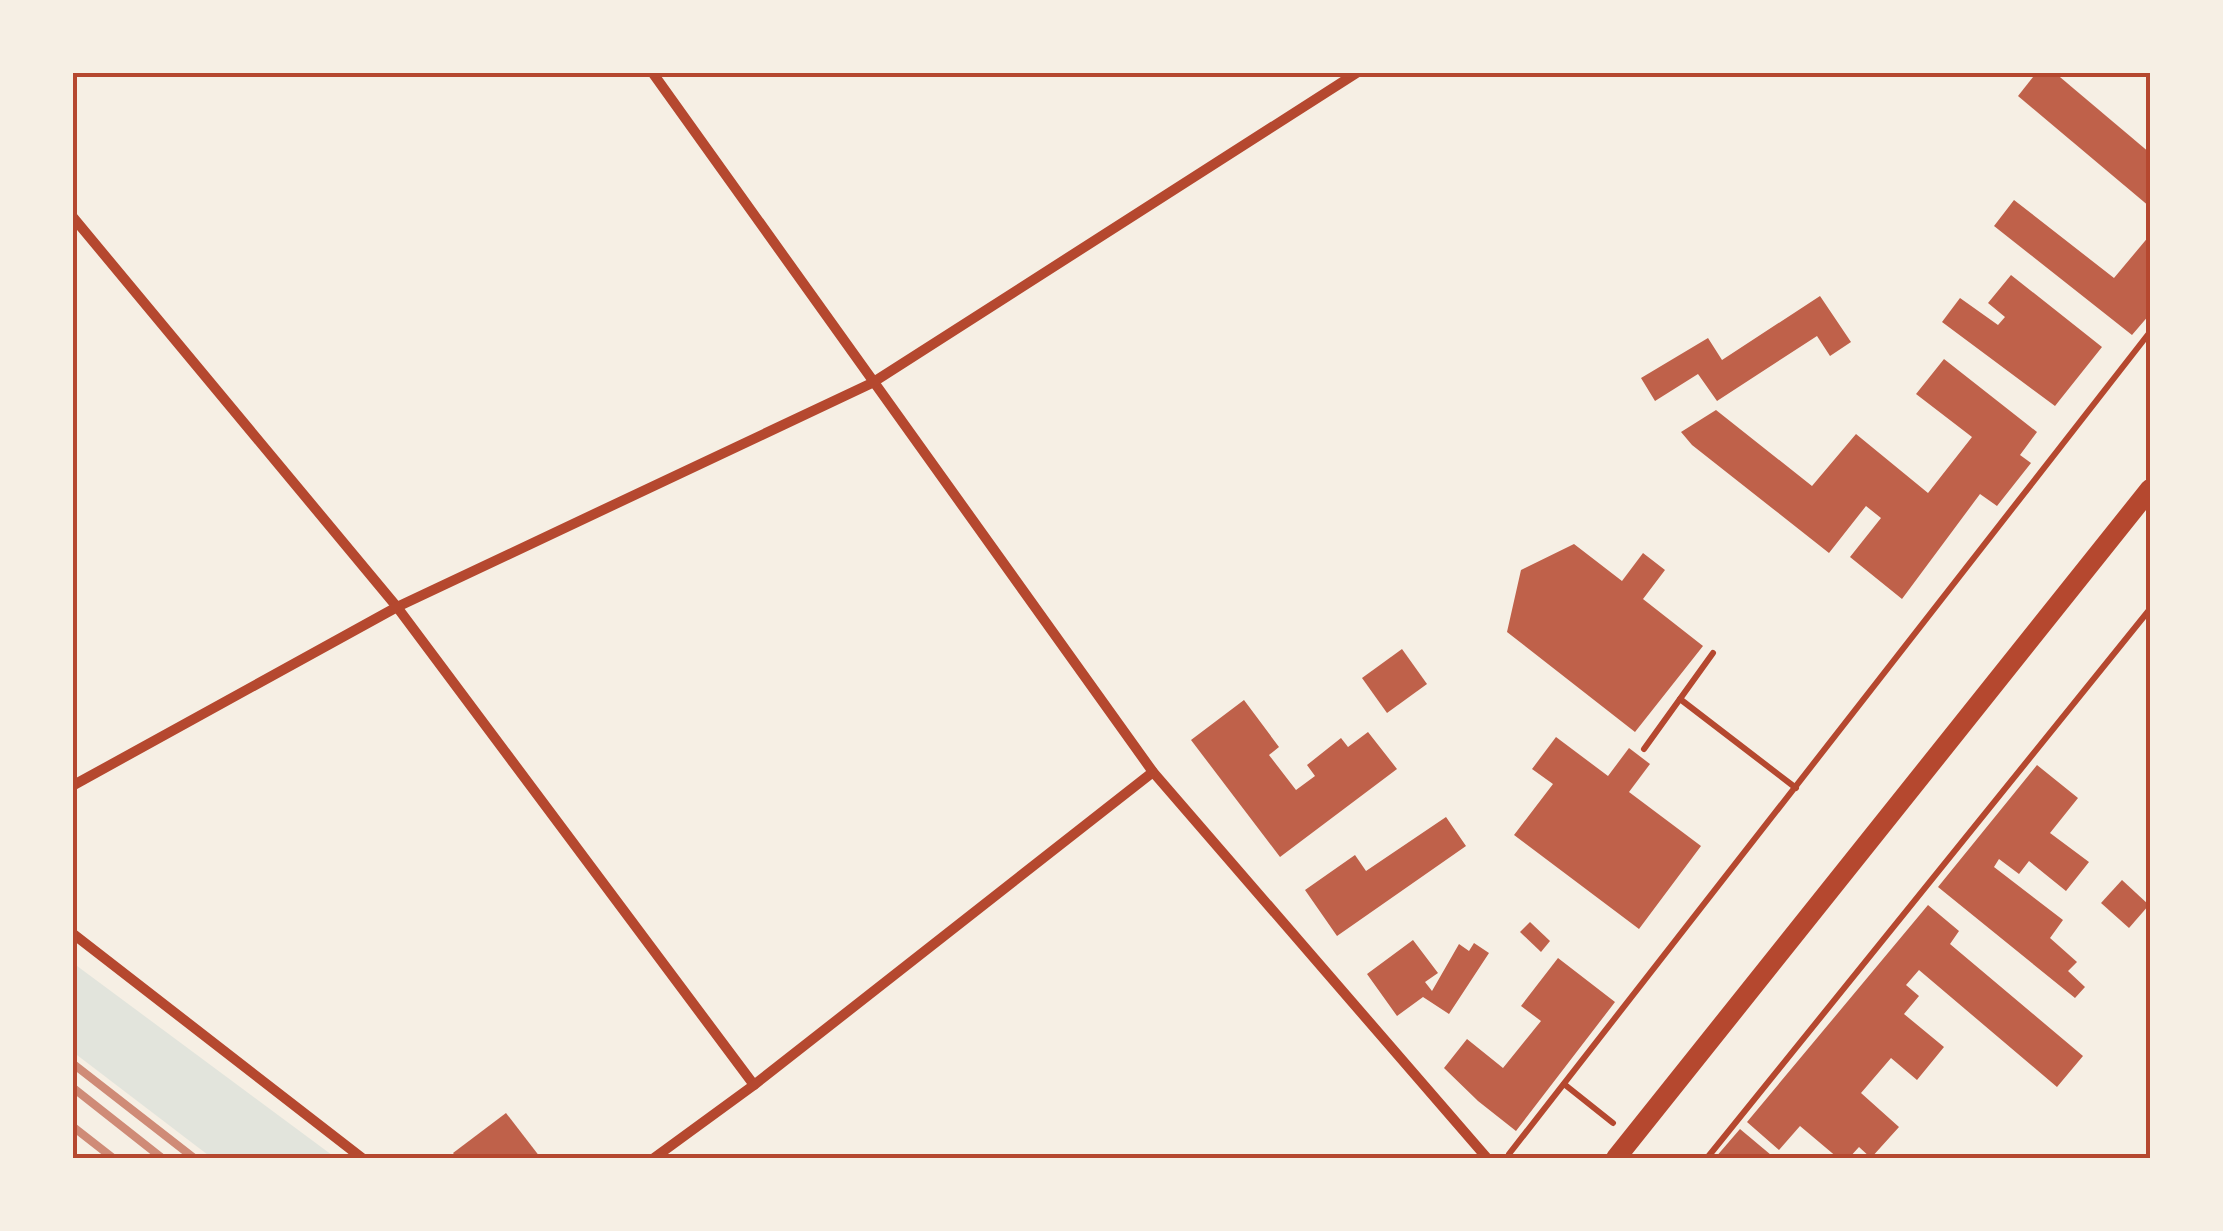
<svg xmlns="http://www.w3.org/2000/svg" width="2223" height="1231" viewBox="0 0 2223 1231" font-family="Helvetica,sans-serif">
<rect width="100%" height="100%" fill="#f6efe4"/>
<!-- green -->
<polygon fill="#e2e4dc" points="73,963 336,1158 212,1158 73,1052"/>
<!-- building -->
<g fill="#bf614a">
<polygon points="2037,72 2054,72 2150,153 2150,207 2018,96"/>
<polygon points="2014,200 2114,278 2150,235 2150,314 2132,335 1994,226"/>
<polygon points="2011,275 2102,347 2055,406 1942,322 1960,298 1998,325 2005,317 1988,303"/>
<polygon points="1820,296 1851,342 1830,356 1817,336 1717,401 1698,374 1655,401 1641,378 1708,338 1722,360"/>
<polygon points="1944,359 2037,432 2020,455 2031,463 1997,506 1980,494 1902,599 1850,557 1881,518 1866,506 1829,553 1692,445 1681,432 1716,410 1812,486 1856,434 1928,493 1972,437 1916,394"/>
<polygon points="1574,544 1622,581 1643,553 1665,570 1643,599 1703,646 1635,732 1507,632 1521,570"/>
<polygon points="1402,649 1427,684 1387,713 1362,678"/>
<polygon points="1244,700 1279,747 1269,755 1296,790 1315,776 1307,765 1341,738 1348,747 1368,732 1397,769 1280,857 1191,740"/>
<polygon points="1556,737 1608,776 1629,748 1650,764 1629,792 1701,846 1639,929 1514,835 1553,784 1532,769"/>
<polygon points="2037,765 2078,798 2050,833 2089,862 2066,891 2029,861 2019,874 1999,859 1994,867 2063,920 2050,938 2077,962 2068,971 2085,987 2075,998 1938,887"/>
<polygon points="1446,817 1466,846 1337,936 1305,890 1355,855 1366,871"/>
<polygon points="2122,880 2149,905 2129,928 2101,903"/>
<polygon points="1928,905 1959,931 1950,944 2083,1056 2057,1087 1919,970 1906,985 1919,996 1904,1014 1944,1047 1917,1080 1891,1058 1861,1093 1899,1127 1871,1158 1859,1147 1849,1158 1838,1158 1800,1126 1779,1150 1747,1122"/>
<polygon points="1530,922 1550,941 1541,952 1520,932"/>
<polygon points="1413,940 1438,973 1425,982 1432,991 1459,944 1469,951 1474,943 1489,953 1449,1014 1423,997 1397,1016 1367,974"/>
<polygon points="1558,958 1615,1002 1516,1131 1478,1101 1444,1068 1467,1039 1503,1068 1541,1021 1521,1006"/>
<polygon points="506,1113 540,1157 457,1158 453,1153"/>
<polygon points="1740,1129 1771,1155 1769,1158 1715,1158"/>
</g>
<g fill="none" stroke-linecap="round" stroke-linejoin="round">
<!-- path -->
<g stroke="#b5482f" stroke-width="6">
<polyline points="1680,699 1796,788"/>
<polyline points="1644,749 1713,653"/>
<polyline points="1564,1084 1613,1123"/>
<polyline points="1509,1154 2150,332"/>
<polyline points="1707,1158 2150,609"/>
</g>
<!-- minor -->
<g stroke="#b5482f" stroke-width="10">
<polyline points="652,72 1153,772 1487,1158"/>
<polyline points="72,216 397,607 754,1085"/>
<polyline points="72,786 397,607 872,383 1358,72"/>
<polyline points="72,933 362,1158"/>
<polyline points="654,1158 754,1085 1153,772"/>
</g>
<!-- secondary -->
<polyline stroke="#b5482f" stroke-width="20" points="1616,1158 2150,489"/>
<!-- rail -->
<g stroke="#cf8b77" stroke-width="8">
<polyline points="72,1063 194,1158"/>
<polyline points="72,1087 162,1158"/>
<polyline points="72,1126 113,1158"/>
</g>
</g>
<!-- border -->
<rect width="2223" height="1231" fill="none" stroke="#f6efe4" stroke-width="150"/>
<rect x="75" y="75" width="2073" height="1081" fill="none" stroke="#b5482f" stroke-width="4"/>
</svg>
